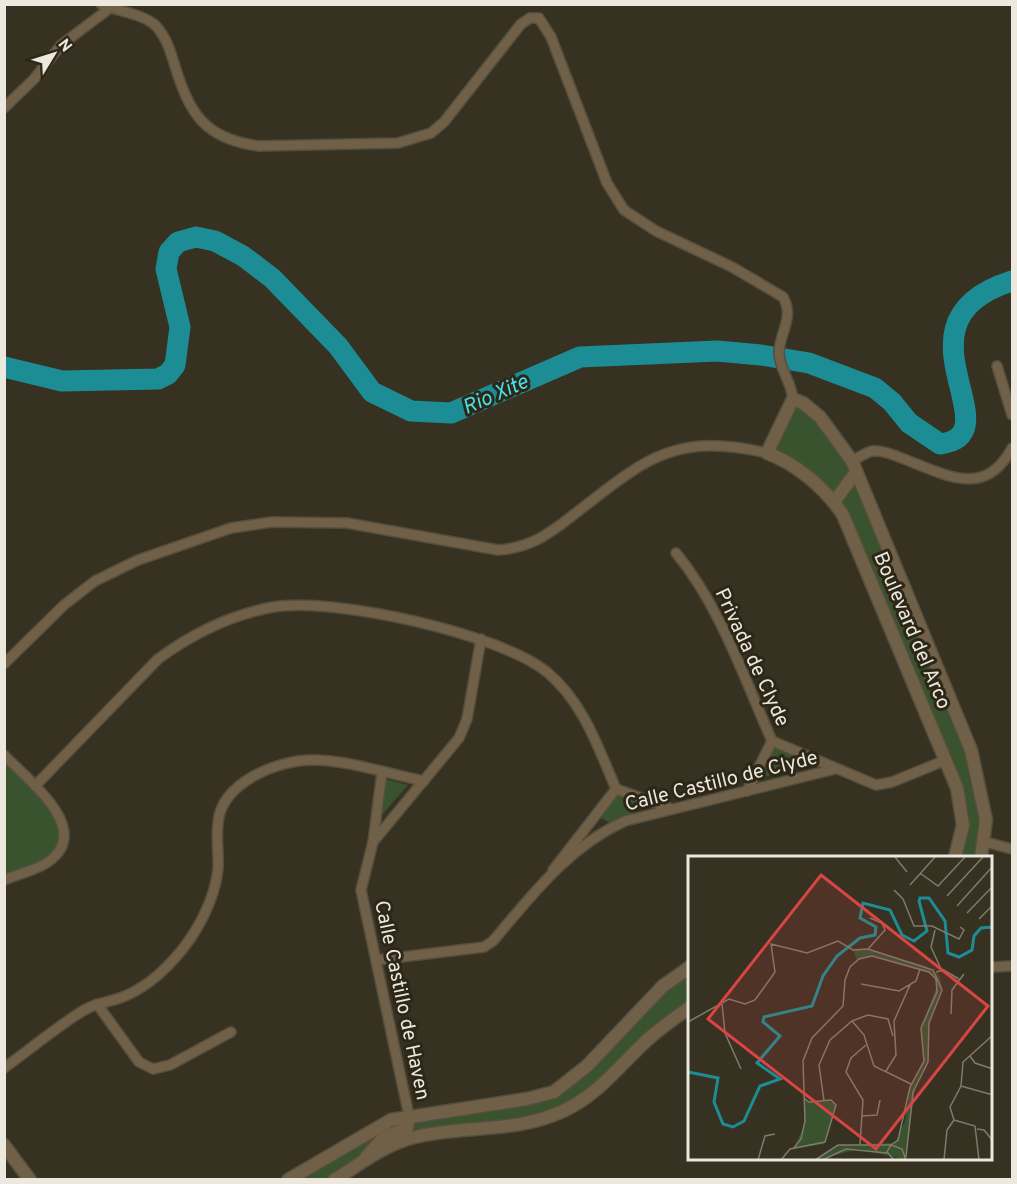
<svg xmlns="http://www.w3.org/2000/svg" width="1017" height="1184" viewBox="0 0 1017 1184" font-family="Overpass,sans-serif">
<rect width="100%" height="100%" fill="#373121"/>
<!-- green -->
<g fill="#38532e">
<polygon points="793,399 838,440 971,750 984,800 981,857 955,857 961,807 834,502 767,453"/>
<polygon points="774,747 810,763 756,780"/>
<polygon points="4,755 54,806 64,830 57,855 4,880"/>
<polygon points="385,779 408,785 380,817"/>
<polygon points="615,794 635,800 635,813 610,823 601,818 599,813"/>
<polygon points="690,967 690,1007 561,1112 414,1137 334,1179 288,1180 377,1127 554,1092"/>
</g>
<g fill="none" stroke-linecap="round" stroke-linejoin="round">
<!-- river -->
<path stroke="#1c8d95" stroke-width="21" d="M4,367l58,14 96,-2 10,-5 7,-9 5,-38 -14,-58 3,-17 9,-10 18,-5 19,4 28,15 29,22 66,68 34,46 39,19 40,2 129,-56 137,-6 44,4 48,8 66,25 17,14 17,21 31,21c77,-10 -56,-123 72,-163"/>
<!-- minor casing -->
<g stroke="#544e3f" stroke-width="12">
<g id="minor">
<path d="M101,4c17,8 41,9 55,22 10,11 14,24 18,37 15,50 30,76 85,83l139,-3 33,-10 13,-11 77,-98 9,-6h9l12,19 56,146 17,27 32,21 76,36 51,30c12,21 -4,36 -4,56 0,15 12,28 14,46"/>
<polyline points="4,108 34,79 61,45 110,8"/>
<polyline points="997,366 1012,415"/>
<path d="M852,461c6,-3 14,-9 21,-10 10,-1 22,4 31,8 42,16 81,40 108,-11"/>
<path d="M676,553c44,53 68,125 96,188l104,44 16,-3 54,-22"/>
<path d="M4,664l60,-59 31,-24 43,-21 93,-32 41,-6 75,1 151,27c31,-2 50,-15 74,-34 71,-55 100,-85 195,-63"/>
<path d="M4,755c21,22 83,69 51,101 -12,13 -35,17 -51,24"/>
<path d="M35,786l123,-127c34,-25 72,-44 115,-52 61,-10 225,26 274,65 36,30 51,75 69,117l-63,81"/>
<polyline points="616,789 672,809"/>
<polyline points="747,791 772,741"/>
<polyline points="373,842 382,772"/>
<polyline points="985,842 1012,849"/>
<path d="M377,960l107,-13 9,-6c39,-46 75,-94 132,-120l210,-52"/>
<polyline points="992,967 1012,966"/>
<polyline points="97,1004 139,1062 153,1069 170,1065 231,1032"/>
<path d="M4,1068c27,-19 53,-42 82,-59 11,-6 23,-7 34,-11 22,-8 40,-23 55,-40 21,-23 40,-58 43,-89 1,-15 -2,-31 0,-46 3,-40 59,-63 94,-63 37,0 76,14 112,21"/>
<polyline points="409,1116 361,890 373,842 459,738 467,719 481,639"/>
</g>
</g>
<!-- tertiary casing -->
<g stroke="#544e3f" stroke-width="15">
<g id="tertiary">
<polyline points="834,502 856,472"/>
<path d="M955,857l8,-32 -6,-37 -114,-273c-17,-26 -46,-51 -76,-62l26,-54 10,4 17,14 32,44 119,289 15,70 -5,37"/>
<polyline points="4,1145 30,1180"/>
<polyline points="366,1157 384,1137 407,1128 409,1116"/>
<polyline points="288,1180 391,1120 527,1099 554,1092 587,1066 663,986 690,967"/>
<path d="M334,1180c26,-16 51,-36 81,-43 49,-12 101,-4 148,-26 35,-16 56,-45 83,-70 14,-13 29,-23 44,-34"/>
</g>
</g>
<!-- minor -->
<use href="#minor" stroke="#6f6047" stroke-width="9"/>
<!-- tertiary -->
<use href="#tertiary" stroke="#6f6047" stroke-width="12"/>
</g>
<g text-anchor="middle" stroke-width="6" stroke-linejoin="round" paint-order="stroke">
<!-- street labels -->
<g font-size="20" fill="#ece8de" stroke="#2d2718">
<text transform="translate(913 630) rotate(67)" y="7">Boulevard del Arco</text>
<text transform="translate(753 657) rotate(65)" y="7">Privada de Clyde</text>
<text transform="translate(721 780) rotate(-14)" y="7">Calle Castillo de Clyde</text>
<text transform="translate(403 1000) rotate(78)" y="7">Calle Castillo de Haven</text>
</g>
<!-- water labels -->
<g font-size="21" font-style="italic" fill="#48dfea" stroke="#2d2718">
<text transform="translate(495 394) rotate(-24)" y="7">Rio Xite</text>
</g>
</g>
<!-- overview -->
<g transform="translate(688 856)">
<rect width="304" height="304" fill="#373121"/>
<path d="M180,93l58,17 13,9 3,12 -13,36v35l-14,28 -9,74 -47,-11 -44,11 23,-15 57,-2 10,-22 5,-34 14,-26 -3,-33 16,-43 -5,-11 -57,-18 -18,4 -4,-10zM116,242l5,4 19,-2 8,5 -12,39 -31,5 12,-24z" fill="#38532e"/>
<path fill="none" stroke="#1c8d95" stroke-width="3" d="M0,216l30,6 -4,24 9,22 10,3 11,-6 16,-35 20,-7 -23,-16 23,-27 -17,-14 1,-5 48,-11 11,-30 14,-20 23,-18 15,-3 1,-8 -16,-9 3,-15 27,7 12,25 12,6 13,-10 -8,-30 1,-3h9l16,23 3,32 11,4 13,-7 2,-14 7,-8 12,-1"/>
<path fill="none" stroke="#7f7a6d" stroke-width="1.5" d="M207,1l12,15M232,17l18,13 27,-29M222,29l25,-28M206,34l9,9 11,27h18l27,13 5,-9 -4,-3M259,40l36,-39M269,50l36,-40M279,57l26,-27M291,63l14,-14M247,74l-4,17 10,22M180,93l17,-19 -3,-7 -12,-5M248,116l8,-2 15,9M173,128l38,7 17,-10 4,-12M34,148l3,29 16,36M263,158l1,-24 12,-16M164,165l12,14 10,31 37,18M0,166l41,-23 16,5 10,-4 20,-28 -4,-28 36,9 31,-12 15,9 15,-1 65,21 9,20 -13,33 -1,39 -15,30 -7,65M282,200l5,7 18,6M198,215l10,-16 -2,-34 16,-36M273,230l32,9M136,245l-5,-36 11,-25 22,-19 16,-6 20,4 5,17M173,260l16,-1 3,-15M266,264l-4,-13 11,-21 2,-24 30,-27M266,264l21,6 4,34M289,273l7,1 9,11M172,288l3,-44 -17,-28 5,-14 15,-13M105,293l8,-10 4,-18 -2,-60 9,-23 31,-32 2,-26 5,-13 9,-8 13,-3 57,16 7,7 1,13 -16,36 3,33 -14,26 -12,53 -7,5h-53l-23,15M70,304l7,-24 10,-2M93,304l9,-11 35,-7 11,-37 -5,-5 -22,2 -5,-4M134,304l24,-11 41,4M206,304l-7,-8 4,-7 11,4 4,11M256,304l3,-30 7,-10"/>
<path fill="#d94543" fill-opacity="0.15" stroke="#d94543" stroke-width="3" d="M133,19l167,131 -112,143 -168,-130z"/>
<rect width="304" height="304" fill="none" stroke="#ece8de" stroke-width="3"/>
</g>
<!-- border -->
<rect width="1017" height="1184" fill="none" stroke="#ece8de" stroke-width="12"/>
<!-- north arrow -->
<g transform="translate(54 54) rotate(52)" stroke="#2d2718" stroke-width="4.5" paint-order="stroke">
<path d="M0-4.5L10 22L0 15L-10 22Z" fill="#ece8de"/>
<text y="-9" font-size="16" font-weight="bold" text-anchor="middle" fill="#ece8de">N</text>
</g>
</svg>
